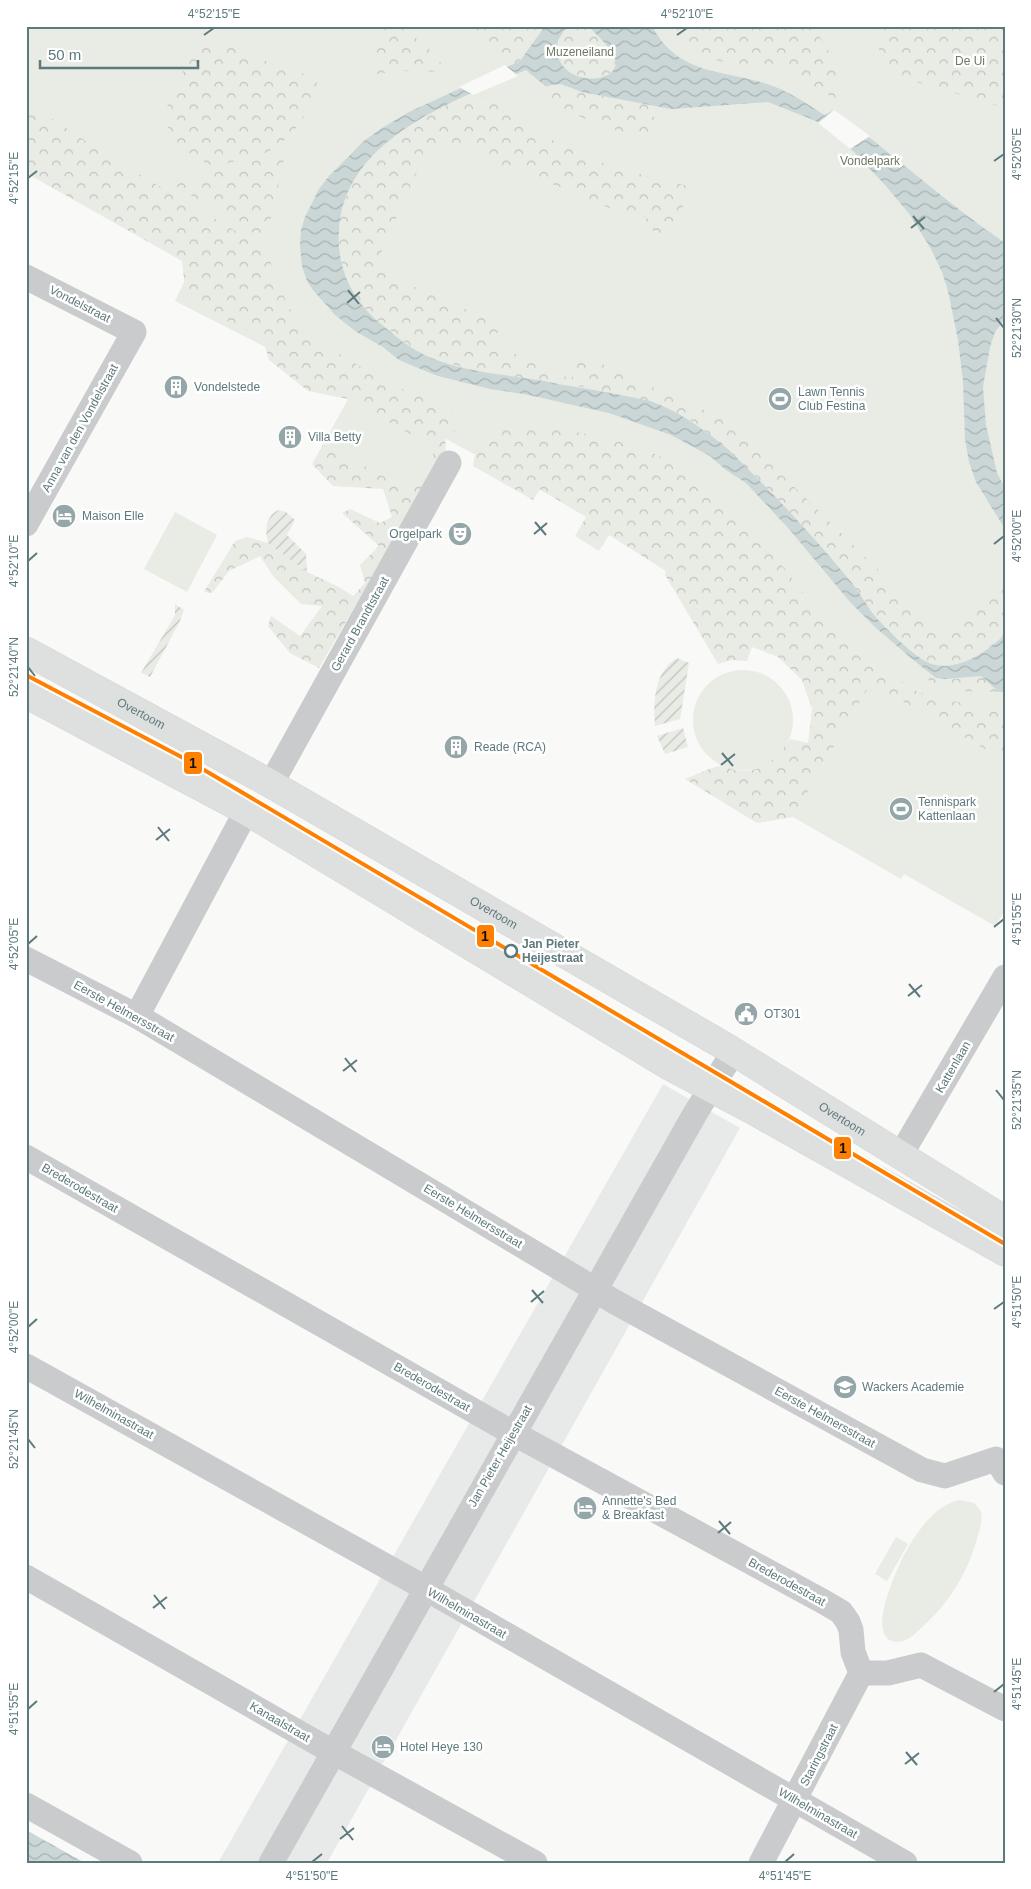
<svg xmlns="http://www.w3.org/2000/svg" width="1031" height="1889" viewBox="0 0 1031 1889" font-family="Helvetica,sans-serif">
<defs>
<pattern id="forest-crowns" width="20" height="18" patternUnits="userSpaceOnUse" patternTransform="scale(1.25)"><rect width="20" height="18" fill="#e9ebe5"/><path d="M2 6a3 3 0 1 1 6 0M12 15a3 3 0 1 1 6 0" fill="none" stroke="#c0c3bf"/></pattern>
<pattern id="garden-furrows" width="10" height="10" patternUnits="userSpaceOnUse" patternTransform="scale(1.25)"><rect width="10" height="10" fill="#e9ebe5"/><path d="M-1 1l2-2M0 10L10 0M9 11l2-2" fill="none" stroke="#c0c3bf"/></pattern>
<pattern id="water-waves" width="16" height="10" patternUnits="userSpaceOnUse" patternTransform="scale(1.25)"><rect width="16" height="10" fill="#cad7d6"/><path d="M0 5q4-4 8 0t8 0" fill="none" stroke="#a7b3b3"/></pattern>
</defs>
<rect width="100%" height="100%" fill="#f9f9f8"/>
<!-- built -->
<polygon fill="#e8eae9" points="663,1084 740,1128 327,1863 218,1863"/>
<!-- green -->
<g fill="#e9ebe5">
<polygon points="26,26 1005,26 1005,759 954,731 1005,761 1005,796 1003,799 1005,801 1005,910 995,926 904,874 901,879 793,817 871,683 549,495 448,440 175,301 199,252 26,158"/>
<polygon points="348,399 437,449 412,492 324,443"/>
<polygon points="175,512 217,535 187,592 144,569"/>
<circle cx="743" cy="720" r="50"/>
<path d="M961,1500l13,3c2,3 6,6 7,9 2,7 -1,17 -3,23 -9,36 -29,69 -57,93 -5,5 -11,11 -18,13 -5,2 -11,1 -15,-2 -17,-14 9,-70 17,-86 12,-21 31,-50 56,-53z"/>
<polygon points="896,1537 908,1544 887,1581 875,1574"/>
</g>
<!-- forest -->
<g fill="url(#forest-crowns)">
<polygon points="380,26 402,26 430,50 446,69 444,72 402,71 377,74 374,62"/>
<polygon points="468,26 545,26 520,61 507,67"/>
<path d="M569,26h19c8,9 24,21 27,33 8,24 -55,31 -58,-9 -1,-9 5,-18 12,-24z"/>
<path d="M670,26h142c15,21 33,46 25,73l-52,-27 -6,-6c-43,2 -83,-3 -109,-40z"/>
<polygon points="879,26 1005,26 1005,108 903,78 885,63 879,49 877,38"/>
<path d="M213,44c21,1 40,12 58,19 14,6 31,7 43,17 13,11 0,23 -7,32 -10,16 -20,29 -36,38 -16,9 -42,12 -59,16 -43,-22 -59,-42 -33,-88 8,-15 17,-28 34,-34z"/>
<path d="M561,84l21,8 67,12 3,11 8,9v8l-8,7c-38,-7 -80,-22 -112,-45l5,-8z"/>
<polygon points="470,93 480,99 486,97 503,108 519,124 594,160 623,170 692,187 669,237 652,230 653,226 645,223 647,218 635,213 633,218 512,167 509,172 488,162 489,157 463,146 461,150 453,146 427,149 374,269 501,325 492,344 571,379 582,355 726,420 946,636 1005,579 1005,634 991,648 957,664 941,665 925,661 896,637 875,616 854,586 786,508 732,454 694,423 657,403 586,387 569,386 537,380 499,376 439,361 412,348 372,316 354,295 341,264 338,244 339,219 347,195 361,169 378,148 403,130 456,99"/>
<polygon points="26,97 39,110 105,154 249,239 269,258 287,304 298,321 330,348 369,372 407,391 450,406 456,422 456,430 445,438 446,450 319,668 290,653 268,626 271,616 300,636 322,606 301,604 273,576 260,556 229,571 212,593 204,592 235,541 247,537 268,543 307,572 339,587 353,596 365,583 360,565 379,546 342,513 350,509 380,523 392,517 383,489 333,486 312,464 324,443 412,492 436,449 348,399 308,391 269,360 265,345 250,332 220,317 191,299 185,289 182,261 26,173"/>
<path d="M286,150l-19,86 -4,3 -89,-54c38,-12 76,-21 112,-35z"/>
<path d="M524,424l48,7 42,9 43,15 29,15 55,51 40,43 30,39 31,34 39,31 37,24 29,8 33,6h25v55l-134,-78 -78,134 -36,6 -72,-44c8,-3 29,-13 36,-13 5,0 11,4 16,4 24,4 41,-12 53,-31l18,4 4,-34 -10,-29 -24,-23 -26,-10 -5,14 -15,-1 -14,4 -53,-89 1,-4 -57,-36 -10,16 -24,-15 11,-19 -46,-28 -7,11 -60,-34 4,-25 25,-15z"/>
<path d="M928,670c15,14 34,8 53,6l18,16 -44,-1 -26,-5z"/>
</g>
<!-- garden -->
<g fill="url(#garden-furrows)">
<path d="M278,510l8,2 9,8 -8,15 19,19 1,18 -39,-29c-3,-14 -3,-25 10,-33z"/>
<polygon points="175,604 184,610 179,623 150,677 141,673 175,615"/>
<path d="M677,658l12,5 -9,56 -25,7c-2,-23 -1,-55 22,-68z"/>
<polygon points="683,728 688,747 665,754 657,736"/>
</g>
<!-- water -->
<g fill="url(#water-waves)">
<path d="M545,26h24c-7,6 -13,15 -12,24 3,39 66,34 58,9 -3,-12 -19,-24 -27,-33h64c27,51 72,43 118,59 20,7 36,18 54,30l10,-5c58,43 111,92 171,133v76l-10,13 -5,15 -7,40 3,38 11,48 8,15v41l-29,-47 -7,-20 -4,-23 -2,-58 -5,-41 -10,-49 -6,-19 -11,-23 -21,-34 -24,-29 -32,-34 -38,-31 -48,-19 -97,7 -89,-17 -21,-8 -16,2 -19,-16c-71,30 -182,68 -187,160 -3,37 13,70 42,94 10,8 20,17 31,24 37,23 83,25 125,32 11,1 22,5 33,6 21,3 40,7 61,11 9,2 19,3 27,7 27,11 49,28 71,46 12,12 24,24 36,36 30,31 59,63 87,97 8,10 14,22 22,32 10,12 38,39 51,46 26,15 62,-8 80,-27v57l-6,1 -18,-16 -36,3 -9,-1 -25,-20 -35,-30 -26,-26 -61,-73 -43,-46 -20,-13 -16,-14 -39,-21 -62,-22 -85,-19 -34,-5 -52,-13 -20,-8 -19,-8 -16,-13 -28,-16 -20,-16 -22,-25 -6,-9 -5,-15 -2,-20 1,-16 4,-13 14,-28 10,-13 36,-36 17,-12 27,-16 111,-51z"/>
<polygon points="26,1830 85,1863 26,1863"/>
</g>
<!-- pier -->
<g fill="#f9f9f8">
<polygon points="505,65 518,76 473,95 459,87"/>
<polygon points="834,110 840,114 870,136 850,149 818,123"/>
</g>
<g fill="none" stroke-linecap="round" stroke-linejoin="round">
<!-- major casing -->
<g stroke="#d5d6d6" stroke-width="29">
<g id="major">
<path id="s1" d="M26,651l245,133 455,263 279,173"/>
<polyline points="26,694 250,813 671,1067 756,1112 1005,1252"/>
</g>
</g>
<!-- minor -->
<g stroke="#c9cbcc" stroke-width="25">
<polyline points="26,277 134,332 26,524"/>
<polyline points="271,784 449,463"/>
<polyline points="26,959 137,1016 578,1279 613,1301 922,1470 945,1476 996,1459 1005,1473"/>
<polyline points="137,1016 241,821 250,813"/>
<polyline points="900,1156 1005,977"/>
<polyline points="26,1157 513,1433 824,1602 841,1612 848,1622 851,1630 853,1652 861,1673"/>
<polyline points="26,1366 409,1579 905,1863"/>
<polyline points="26,1577 317,1743 535,1863"/>
<polyline points="861,1673 888,1673 921,1665 1005,1709"/>
<polyline points="26,1805 130,1863"/>
<polyline points="271,1863 696,1112 734,1051"/>
<polyline points="761,1863 861,1673"/>
</g>
<!-- major -->
<use href="#major" stroke="#dee0df" stroke-width="28"/>
<!-- tram-1 casing -->
<g stroke="#fff" stroke-width="8">
<polyline id="tram-1" points="26,675 189,761 1005,1244"/>
</g>
<!-- tram-1 -->
<use href="#tram-1" stroke="#ff7f00" stroke-width="4"/>
</g>
<!-- ticks -->
<path fill="none" stroke="#5e797d" stroke-width="2" d="M204,35l10,-7M677,35l10,-7M994,161l10,-7M28,178l9,-7M913,216l11,13M911,228l14,-11M348,290l11,14M347,303l13,-11M996,318l8,10M535,522l11,13M534,534l13,-11M994,544l10,-8M28,561l9,-8M28,667l7,9M722,753l11,13M721,765l14,-11M158,827l11,14M156,840l14,-11M994,927l10,-8M28,944l9,-8M909,984l11,13M908,996l14,-11M345,1058l11,14M343,1071l14,-11M996,1090l8,10M532,1290l11,13M531,1302l13,-11M994,1309l10,-7M28,1327l9,-8M28,1439l7,9M719,1521l11,13M718,1533l13,-11M154,1595l11,14M153,1608l14,-11M994,1692l10,-8M28,1709l9,-8M906,1752l11,13M905,1764l14,-11M342,1826l11,14M340,1839l14,-11M312,1862l10,-8M785,1862l9,-8"/>
<!-- icons -->
<defs>
<g id="building-disc" transform="scale(1.25)"><circle r="9.5" fill="#94a6a8" stroke="#fff"/><path d="M-4-6H4V6H1V3H-1V6H-4ZM-2.5-4.3h1.7v1.8h-1.7ZM.8-4.3h1.7v1.8H.8ZM-2.5-1h1.7V.8h-1.7ZM.8-1h1.7V.8H.8Z" fill="#fff"/></g>
<g id="stadium-disc" transform="scale(1.25)"><circle r="9.5" fill="#94a6a8" stroke="#fff"/><path d="M0-5a6.5 5 0 1 0 0 10a6.5 5 0 1 0 0-10ZM-3.5-1.8h7v3.6h-7Z" fill="#fff"/></g>
<g id="hotel-disc" transform="scale(1.25)"><circle r="9.5" fill="#94a6a8" stroke="#fff"/><path d="M-6-4.5h1.5V1H6V5H4.5V3h-9V5H-6ZM-4 0a1.8 1.8 0 1 1 3.6 0ZM.5 0V-2.5h3Q6-2.5 6 0Z" fill="#fff"/></g>
<g id="theatre-disc" transform="scale(1.25)"><circle r="9.5" fill="#94a6a8" stroke="#fff"/><path d="M-5-5.5Q0-4 5-5.5V0Q5 5 0 6Q-5 5-5 0ZM-3.3-2.5H-1v1.5H-3.3ZM1-2.5H3.3v1.5H1ZM-2.8 1Q0 5.5 2.8 1Z" fill="#fff"/></g>
<g id="civic-disc" transform="scale(1.25)"><circle r="9.5" fill="#94a6a8" stroke="#fff"/><path d="M-.6-6.5H3V-4.5H.6V-3L4-1V1h2V6H-6V1h2V-1L-.6-3ZM-1.2 2.5V6h2.4V2.5Z" fill="#fff"/></g>
<g id="university-disc" transform="scale(1.25)"><circle r="9.5" fill="#94a6a8" stroke="#fff"/><path d="M0-5L7-2L0 1L-7-2ZM-4 1L0 2.5L4 1V4Q0 6-4 4Z" fill="#fff"/></g>
</defs>
<g fill-rule="evenodd">
<use href="#building-disc" x="176" y="387"/>
<use href="#stadium-disc" x="780" y="399"/>
<use href="#building-disc" x="290" y="437"/>
<use href="#hotel-disc" x="64" y="516"/>
<use href="#theatre-disc" x="460" y="534"/>
<use href="#building-disc" x="456" y="747"/>
<use href="#stadium-disc" x="901" y="809"/>
<use href="#civic-disc" x="746" y="1014"/>
<use href="#university-disc" x="845" y="1387"/>
<use href="#hotel-disc" x="585" y="1508"/>
<use href="#hotel-disc" x="383" y="1747"/>
</g>
<!-- markers -->
<circle fill="#fff" stroke="#5e797d" stroke-width="2.5" cx="511" cy="951" r="6"/>
<g text-anchor="middle" stroke-width="5" stroke-linejoin="round" paint-order="stroke">
<!-- park labels -->
<g font-size="12" fill="#6f7a63" stroke="#fff">
<text x="580" y="56">Muzeneiland</text>
<text x="970" y="65">De Ui</text>
<text x="870" y="165">Vondelpark</text>
</g>
<!-- street labels -->
<g font-size="12" fill="#5e797d" stroke="#fff">
<text transform="translate(80 304) rotate(27)" y="4">Vondelstraat</text>
<text transform="translate(80 428) rotate(-61)" y="4">Anna van den Vondelstraat</text>
<text transform="translate(360 624) rotate(-61)" y="4">Gerard Brandtstraat</text>
<text dy="4" stroke="none"><textPath href="#s1" startOffset="131">Overtoom</textPath></text>
<text dy="4" stroke="none"><textPath href="#s1" startOffset="536">Overtoom</textPath></text>
<text transform="translate(124 1011) rotate(29)" y="4">Eerste Helmersstraat</text>
<text transform="translate(953 1067) rotate(-60)" y="4">Kattenlaan</text>
<text dy="4" stroke="none"><textPath href="#s1" startOffset="941">Overtoom</textPath></text>
<text transform="translate(80 1188) rotate(30)" y="4">Brederodestraat</text>
<text transform="translate(473 1216) rotate(31)" y="4">Eerste Helmersstraat</text>
<text transform="translate(432 1387) rotate(30)" y="4">Brederodestraat</text>
<text transform="translate(114 1414) rotate(29)" y="4">Wilhelminastraat</text>
<text transform="translate(825 1417) rotate(29)" y="4">Eerste Helmersstraat</text>
<text transform="translate(500 1456) rotate(-60)" y="4">Jan Pieter Heijestraat</text>
<text transform="translate(787 1582) rotate(29)" y="4">Brederodestraat</text>
<text transform="translate(467 1613) rotate(30)" y="4">Wilhelminastraat</text>
<text transform="translate(280 1722) rotate(30)" y="4">Kanaalstraat</text>
<text transform="translate(819 1755) rotate(-63)" y="4">Staringstraat</text>
<text transform="translate(818 1813) rotate(30)" y="4">Wilhelminastraat</text>
</g>
<!-- poi labels -->
<g font-size="12" fill="#5e797d" stroke="#fff" text-anchor="start">
<text x="194" y="391">Vondelstede</text>
<text x="798" y="396">Lawn Tennis<tspan x="798" dy="14">Club Festina</tspan></text>
<text x="308" y="441">Villa Betty</text>
<text x="82" y="520">Maison Elle</text>
<text x="442" y="538" text-anchor="end">Orgelpark</text>
<text x="474" y="751">Reade (RCA)</text>
<text x="918" y="806">Tennispark<tspan x="918" dy="14">Kattenlaan</tspan></text>
<text x="764" y="1018">OT301</text>
<text x="862" y="1391">Wackers Academie</text>
<text x="602" y="1505">Annette's Bed<tspan x="602" dy="14">&amp; Breakfast</tspan></text>
<text x="400" y="1751">Hotel Heye 130</text>
</g>
<!-- stop labels -->
<g font-size="12" font-weight="bold" fill="#5e797d" stroke="#fff" text-anchor="start">
<text x="522" y="948">Jan Pieter<tspan x="522" dy="14">Heijestraat</tspan></text>
</g>
</g>
<g stroke="#fff" stroke-width="2">
<rect x="183" y="751" width="20" height="24" rx="5" fill="#ff7f00"/>
<rect x="476" y="924" width="19" height="24" rx="5" fill="#ff7f00"/>
<rect x="833" y="1136" width="19" height="24" rx="5" fill="#ff7f00"/>
</g>
<g font-size="14" text-anchor="middle" font-weight="bold" fill="#111">
<text x="193" y="768">1</text>
<text x="485" y="941">1</text>
<text x="843" y="1153">1</text>
</g>
<!-- border -->
<rect width="1031" height="1889" fill="none" stroke="#ffffff" stroke-width="55"/>
<!-- scale -->
<path d="M40 60v8h158v-8" fill="none" stroke="#5e797d" stroke-width="2.5"/>
<text x="48" y="60" font-size="15" fill="#5e797d" stroke="#ffffff" stroke-width="4" paint-order="stroke">50 m</text>
<rect x="28" y="28" width="976" height="1834" fill="none" stroke="#5e797d" stroke-width="2"/>
<g font-size="12" text-anchor="middle" fill="#5e797d">
<text x="214" y="18">4°52'15"E</text>
<text x="687" y="18">4°52'10"E</text>
<text transform="translate(1017 154) rotate(-90)" y="4">4°52'05"E</text>
<text transform="translate(14 178) rotate(-90)" y="4">4°52'15"E</text>
<text transform="translate(1017 328) rotate(-90)" y="4">52°21'30"N</text>
<text transform="translate(1017 536) rotate(-90)" y="4">4°52'00"E</text>
<text transform="translate(14 561) rotate(-90)" y="4">4°52'10"E</text>
<text transform="translate(14 667) rotate(-90)" y="4">52°21'40"N</text>
<text transform="translate(1017 919) rotate(-90)" y="4">4°51'55"E</text>
<text transform="translate(14 944) rotate(-90)" y="4">4°52'05"E</text>
<text transform="translate(1017 1100) rotate(-90)" y="4">52°21'35"N</text>
<text transform="translate(1017 1302) rotate(-90)" y="4">4°51'50"E</text>
<text transform="translate(14 1327) rotate(-90)" y="4">4°52'00"E</text>
<text transform="translate(14 1439) rotate(-90)" y="4">52°21'45"N</text>
<text transform="translate(1017 1684) rotate(-90)" y="4">4°51'45"E</text>
<text transform="translate(14 1709) rotate(-90)" y="4">4°51'55"E</text>
<text x="312" y="1880">4°51'50"E</text>
<text x="785" y="1880">4°51'45"E</text>
</g>
</svg>
